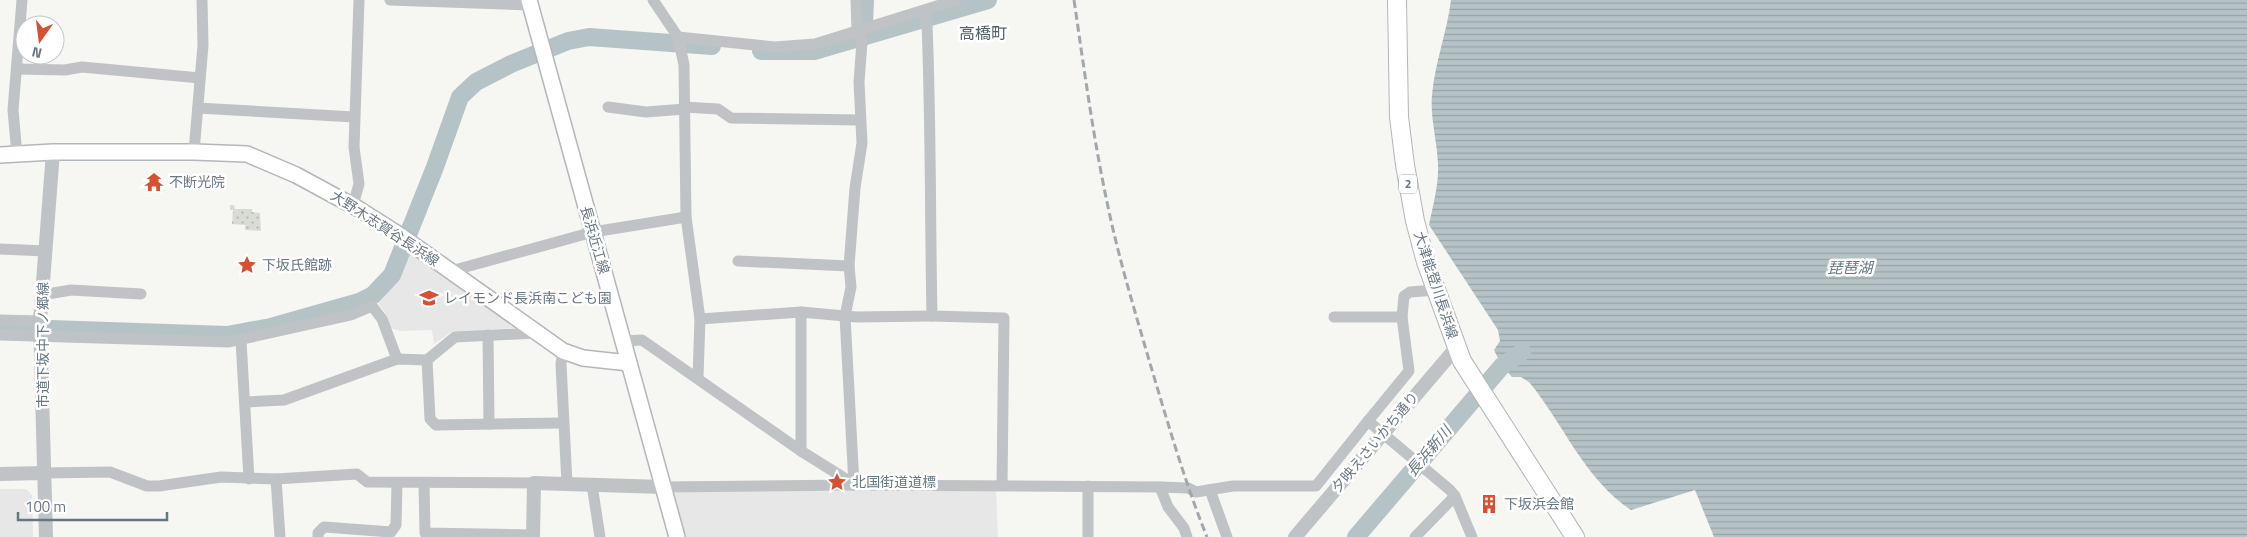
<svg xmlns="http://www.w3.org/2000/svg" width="2247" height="537" viewBox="0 0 2247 537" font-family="'Titillium Web','Noto Sans JP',sans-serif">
<defs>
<pattern id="green-dots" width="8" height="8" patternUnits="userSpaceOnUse" patternTransform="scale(1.25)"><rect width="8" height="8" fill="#d8dcd4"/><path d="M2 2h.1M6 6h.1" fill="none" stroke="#b3b7b1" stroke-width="1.8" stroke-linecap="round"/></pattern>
<pattern id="water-rules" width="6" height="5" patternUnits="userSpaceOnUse" patternTransform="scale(1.25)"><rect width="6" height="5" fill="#b6c3c6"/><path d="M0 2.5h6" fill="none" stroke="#98a3a6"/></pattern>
</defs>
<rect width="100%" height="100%" fill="#f6f6f3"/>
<!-- built -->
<g fill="#e6e7e6">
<polygon points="411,252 431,265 516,328 451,332 434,344 432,330 401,331 390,328 385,312 377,302 399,278"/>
<polygon points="0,489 26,489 32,495 33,537 0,537"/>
<polygon points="678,489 996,491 998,537 686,537 673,491"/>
</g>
<!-- green -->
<polygon fill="url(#green-dots)" points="230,205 234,205 235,209 252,209 252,212 260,213 261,231 245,230 245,225 232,224 233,210 230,210"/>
<!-- water -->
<g fill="url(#water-rules)">
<path d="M1451,0h796v537h-533l-19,-47 -64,20c-46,-30 -68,-87 -102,-128l-8,-5h-9l-10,-11 -8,-16 6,-9 -2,-11 -69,-105c4,-20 10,-41 9,-61 -1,-24 -8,-46 -6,-69 3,-33 15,-63 19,-95z"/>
<polygon points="1384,496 1389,501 1360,537 1351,537"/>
</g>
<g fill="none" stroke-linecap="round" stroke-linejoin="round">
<!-- river -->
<g stroke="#b6c3c6" stroke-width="18">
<polyline points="865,0 864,24 869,34"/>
<polyline points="761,51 814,51 988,0"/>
<polyline points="0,326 30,327"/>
<polyline points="50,329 227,335 271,327 359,302 373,295 392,275 435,167 460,97 476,82 511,64 568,41 589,37 712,46"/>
<polyline points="1356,537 1502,366 1522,352"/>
</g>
<!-- secondary casing -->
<g stroke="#b2b7bb" stroke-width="18">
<g id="secondary">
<polyline points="529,0 677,537"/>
<polyline points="0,155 53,152 194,152 247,154 296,175 357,208 401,236 563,351 583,358 629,363"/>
</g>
</g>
<!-- primary casing -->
<g stroke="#b3b7ba" stroke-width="20">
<polyline id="primary" points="1397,0 1399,117 1405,165 1415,221 1426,262 1462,361 1575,537"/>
</g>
<!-- minor -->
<g stroke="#bfc3c6" stroke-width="11">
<polyline points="390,0 530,5"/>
<polyline points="653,0 678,37 684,65 686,217 700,319 698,377"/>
<path d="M923,12l4,12c4,97 3,195 5,292l72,2 -2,167"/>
<polyline points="678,37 775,47 815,44 956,0"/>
<polyline points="18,69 65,70 82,67 200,78"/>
<polyline points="608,107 646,112 685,109"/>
<polyline points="684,107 718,109 731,118 860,120"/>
<polyline points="198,108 354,117"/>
<polyline points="194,152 203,45 202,0"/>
<polyline points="17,155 13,110 22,0"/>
<polyline points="353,205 359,184 354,147 359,0"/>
<polyline points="0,249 45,251"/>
<polyline points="738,261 849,266"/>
<polyline points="451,271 593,232 686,217"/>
<polyline points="42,295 71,290 141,294"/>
<polyline points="1334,317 1402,317 1409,371 1368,421"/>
<polyline points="1402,317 1404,296 1410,292 1436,290"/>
<polyline points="700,319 801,312 856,317 932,316"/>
<polyline points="0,320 40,321"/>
<polyline points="0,335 229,342 351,315 372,306 382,319 397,359"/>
<polyline points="488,335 489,424"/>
<polyline points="241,341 249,479"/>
<polyline points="624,341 642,340 801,451 849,481 851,485 1160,487 1188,488 1196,492 1233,486 1316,486 1368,421 1450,490 1455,496 1472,537"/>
<polyline points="563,351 561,364 567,484"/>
<polyline points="427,360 430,419 436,425 563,423"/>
<polyline points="245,402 284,400 397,359 427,360 455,337 536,333"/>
<polyline points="801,451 801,312"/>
<polyline points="44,473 110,472 147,486 159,486 221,477 276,479 357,474 367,482 534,483"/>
<polyline points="276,479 280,537"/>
<polyline points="424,484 425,533 533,535"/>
<polyline points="592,485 600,537"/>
<polyline points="854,485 845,316 851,287 849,266 855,188 862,143 859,82 862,42 857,32 856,0"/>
<polyline points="663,487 851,485"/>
<polyline points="1160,487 1168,507 1184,528 1187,537"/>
<polyline points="1210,490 1227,537"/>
<polyline points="318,537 318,533 324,527 391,532 396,525 397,483"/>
<polyline points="1088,537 1088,486"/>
<polyline points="1415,537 1455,496"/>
</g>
<!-- tertiary -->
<g stroke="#bfc3c6" stroke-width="14">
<polyline points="0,474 44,473"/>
<polyline points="46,537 40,321 53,152"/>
<polyline points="533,537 534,483 663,487"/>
<polyline points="1295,537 1456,348"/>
</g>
<!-- secondary -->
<use href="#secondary" stroke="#fff" stroke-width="15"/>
<!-- primary -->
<use href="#primary" stroke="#fff" stroke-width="18"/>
<!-- rail -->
<path stroke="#a1a7ab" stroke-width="3" stroke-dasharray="8 4" stroke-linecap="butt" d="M1074,0c10,68 19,136 33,202 11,54 27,106 42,158 18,60 35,120 58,177"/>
</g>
<!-- icons -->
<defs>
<g id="temple-bare" transform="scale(1.5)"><path d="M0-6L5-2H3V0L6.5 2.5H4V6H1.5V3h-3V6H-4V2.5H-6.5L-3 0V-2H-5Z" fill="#d75032" stroke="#fff" stroke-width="2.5" paint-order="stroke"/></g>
<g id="sight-bare" transform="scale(1.5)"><path d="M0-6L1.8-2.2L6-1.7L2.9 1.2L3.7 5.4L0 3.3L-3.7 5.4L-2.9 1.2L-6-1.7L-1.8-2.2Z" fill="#d75032" stroke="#fff" stroke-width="2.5" paint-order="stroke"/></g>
<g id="school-bare" transform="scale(1.5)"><path d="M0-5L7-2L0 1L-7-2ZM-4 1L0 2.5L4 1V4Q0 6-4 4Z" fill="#d75032" stroke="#fff" stroke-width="2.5" paint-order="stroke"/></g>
<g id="building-bare" transform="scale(1.5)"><path d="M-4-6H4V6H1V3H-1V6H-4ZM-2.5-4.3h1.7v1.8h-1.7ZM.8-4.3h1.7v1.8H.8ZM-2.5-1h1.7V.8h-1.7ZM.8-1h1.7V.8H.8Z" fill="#d75032" stroke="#fff" stroke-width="2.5" paint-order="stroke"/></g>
</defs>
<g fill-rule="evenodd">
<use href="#temple-bare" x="154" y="182"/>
<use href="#sight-bare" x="247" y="265"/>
<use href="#school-bare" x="429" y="298"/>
<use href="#sight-bare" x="837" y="482"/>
<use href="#building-bare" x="1489" y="504"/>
</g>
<g text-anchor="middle" stroke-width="5" stroke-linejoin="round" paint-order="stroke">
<!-- shield labels -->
<rect fill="#fff" stroke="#95a0a8" stroke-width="1" x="1399" y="174.5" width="18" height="19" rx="4"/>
<g font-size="12" font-weight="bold" fill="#677782">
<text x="1408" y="188">2</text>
</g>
<!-- poi labels -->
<g font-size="14" fill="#677782" stroke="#fff" text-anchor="start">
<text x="169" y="187">不断光院</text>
<text x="262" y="270">下坂氏館跡</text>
<text x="444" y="303">レイモンド長浜南こども園</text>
<text x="852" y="487">北国街道道標</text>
<text x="1504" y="509">下坂浜会館</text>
</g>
<!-- street labels -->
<g font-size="14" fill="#677782" stroke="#fff">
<text transform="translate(385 228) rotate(33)" y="5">大野木志賀谷長浜線</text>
<text transform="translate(595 240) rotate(74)" y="5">長浜近江線</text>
<text transform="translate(1436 285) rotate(72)" y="5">大津能登川長浜線</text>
<text transform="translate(43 345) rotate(-90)" y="5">市道下坂中下ノ郷線</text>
<text transform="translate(1375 442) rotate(-50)" y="5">夕映えさいかち通り</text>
</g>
<!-- water labels -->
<g font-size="15" font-style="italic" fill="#63787f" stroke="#fff">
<text x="1850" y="273">琵琶湖</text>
<text transform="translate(1429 451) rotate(-50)" y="5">長浜新川</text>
</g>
<!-- quarter labels -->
<g font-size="16" fill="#546067" stroke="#fff">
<text x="983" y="39">高橋町</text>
</g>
</g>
<!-- north arrow -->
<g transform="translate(40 40) rotate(194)"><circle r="24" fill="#ffffff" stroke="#c2c9cd"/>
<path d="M0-4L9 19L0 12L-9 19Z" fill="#d75032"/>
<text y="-8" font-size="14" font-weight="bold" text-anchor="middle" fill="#677782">N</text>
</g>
<!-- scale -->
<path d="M18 512v8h149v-8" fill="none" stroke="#677782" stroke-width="2.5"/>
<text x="25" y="512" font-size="15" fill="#677782" stroke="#ffffff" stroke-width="4" paint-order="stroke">100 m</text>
</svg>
